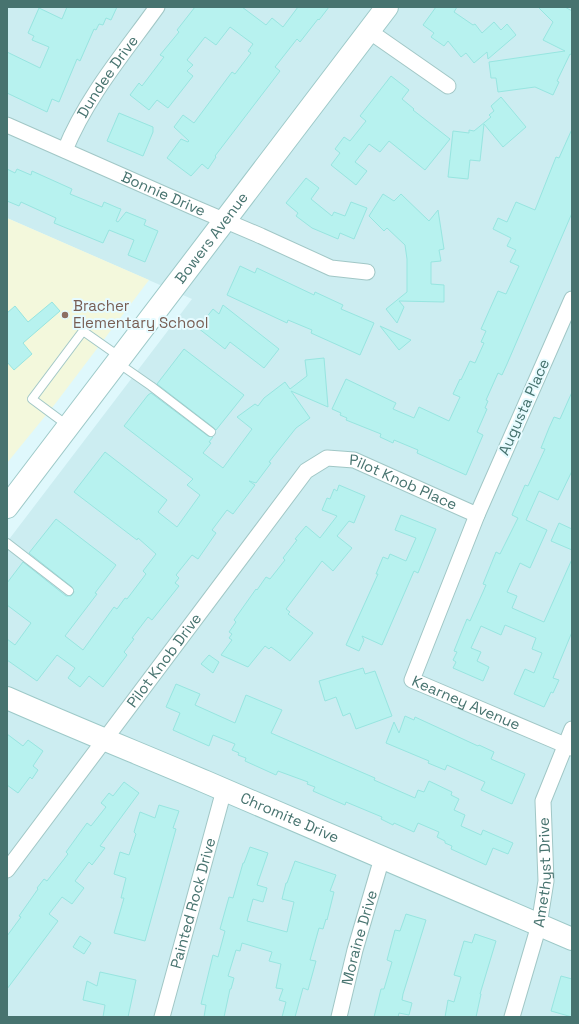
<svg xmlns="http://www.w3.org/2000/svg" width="579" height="1024" viewBox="0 0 579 1024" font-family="'Space Grotesk',sans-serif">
<rect width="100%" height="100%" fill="#dff8fc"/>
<!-- residential -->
<polygon fill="#ccedf1" points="7,7 572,7 572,1017 7,1017 7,542 192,299 7,218"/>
<!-- education -->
<polygon fill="#f3f8dc" points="7,218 149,280 55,404 7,463"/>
<!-- building -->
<g fill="#b7f2ef" stroke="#97e5e0">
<polygon points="67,7 117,7 111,20 106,18 103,25 99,24 96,30 94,29 80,61 77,59 59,102 52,99 47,112 7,93 7,52 40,68 49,47 32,40 34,36 28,33 39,8 62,19"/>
<polygon points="195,7 242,7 266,25 272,18 283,27 298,7 329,7 319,20 318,19 300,42 297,39 275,67 280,71 215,156 216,157 208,169 202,164 191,176 167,158 181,139 188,142 189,141 174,127 183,115 194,123 232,72 235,74 251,53 248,51 253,44 230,27 216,45 205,37 187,60 193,65 187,71 193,76 168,108 157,100 149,110 130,95 139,83 142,86 164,57 160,55 179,32 177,30"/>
<polygon points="436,7 457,7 454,12 473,25 475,24 482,33 494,22 501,30 507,24 516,35 488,59 487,52 474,63 466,53 461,57 448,41 444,46 431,37 434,33 423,25"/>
<polygon points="538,7 565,7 572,11 572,55 570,54 557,81 559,82 553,95 535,87 498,92 496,78 491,78 489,62 565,51 543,40 553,22"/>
<polygon points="391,76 409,90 402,99 414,109 413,110 450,139 425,170 389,141 380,152 369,144 355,162 367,171 356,185 331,165 340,153 335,149 344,137 350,141 366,121 360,116"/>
<polygon points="501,97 526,127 503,147 484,124 480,161 470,160 468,179 448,177 453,131 469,133 469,130 474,131 491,117 489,115 494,111 491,106"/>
<polygon points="119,113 153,127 153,132 143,156 107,141"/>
<polygon points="572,129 572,213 507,364 502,375 498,373 486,400 488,401 485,408 487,409 477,432 483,435 466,475 417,453 418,450 394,440 393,443 380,437 381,434 346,420 347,418 340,415 341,413 332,409 346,379 396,403 393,409 414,418 419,407 449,421 460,397 453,394 460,379 461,380 470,361 475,363 484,343 481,342 486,331 481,329 489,311 498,291 506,294 519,266 510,262 516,250 507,246 511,238 493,229 498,218 507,222 516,202 535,210 556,157 559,158"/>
<polygon points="7,169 15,173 17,169 31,175 32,171 72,189 70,194 102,207 104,202 118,208 121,209 116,221 118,222 126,212 146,220 144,225 158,231 145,262 128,255 134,240 109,230 103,243 54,223 56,218 21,202 19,206 7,201"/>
<polygon points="306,178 319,188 311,199 332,216 334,212 345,216 351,202 367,208 354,239 340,233 338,239 312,228 296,216 298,213 286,203"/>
<polygon points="383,194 394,201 401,194 429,221 438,210 444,249 439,250 441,261 431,262 431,284 444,285 444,302 399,301 404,307 397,323 386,309 407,292 407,259 405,245 387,228 384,231 369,216"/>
<polygon points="240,266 255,273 257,268 314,295 315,292 343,305 341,309 374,323 360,355 311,333 312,330 288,320 287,323 227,295"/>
<polygon points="52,302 60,311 23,343 32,354 14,370 7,362 7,313 15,306 28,322"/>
<polygon points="223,305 279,349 264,368 230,342 225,349 198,328 213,309 219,314"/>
<polygon points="380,326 411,340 399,350"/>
<polygon points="184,349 244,395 216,430 214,428 157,384"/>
<polygon points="324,358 328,407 291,391 310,418 296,428 269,462 271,463 256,483 249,481 255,485 233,514 227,510 212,530 216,533 198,559 192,555 176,575 179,578 175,583 179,586 152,620 148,617 132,638 134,639 124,652 127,655 103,687 89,676 80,687 68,678 75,668 57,655 37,681 7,660 7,639 15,645 31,623 7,605 7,583 23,562 66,596 71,596 74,592 72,587 29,553 56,519 116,565 95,593 97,594 65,636 83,650 114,607 117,609 125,598 127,599 146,574 143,571 156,554 138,538 137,540 74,492 105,452 167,500 158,512 177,527 200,495 187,485 193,479 124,426 148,395 151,393 208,436 213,437 209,442 211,443 203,453 223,468 252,429 237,417 255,404 258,406 264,398 285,382 290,389 307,376 305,360"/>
<polygon points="572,392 572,471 558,500 539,491 526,520 547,530 530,568 520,563 507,592 517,596 512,608 544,622 572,559 572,632 553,678 559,680 553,693 551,692 544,707 514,694 525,669 534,673 542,653 532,649 536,638 505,625 501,635 481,626 471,648 481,652 477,661 489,667 483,681 453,668 456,662 453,660 457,652 454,651 462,631 467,619 470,621 483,592 486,585 483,584 496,552 500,554 518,518 512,515 525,485 528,486 545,449 541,448 549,428 554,417 560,419"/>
<polygon points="339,485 365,496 354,523 349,521 337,536 352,548 333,571 322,561 286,609 290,612 288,614 313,633 290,661 271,647 269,649 265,646 248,667 221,655 232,640 229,638 232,634 229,632 236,622 234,620 256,589 257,590 266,577 270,579 285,560 283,558 297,540 295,539 306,526 320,538 337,516 322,510 327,498 330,499 334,489 337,491"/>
<polygon points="401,515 436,529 418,573 414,571 382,645 362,636 364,640 359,651 346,645 378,574 376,574 383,557 388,559 390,554 406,561 416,538 395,530"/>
<polygon points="559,523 572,529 572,550 551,541"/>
<polygon points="209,655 219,662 213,673 201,664"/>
<polygon points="363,668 365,674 375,671 392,716 356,729 350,713 343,716 336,697 325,701 319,681"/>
<polygon points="176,684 200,694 195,705 235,723 246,695 282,710 271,733 375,778 374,780 415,798 418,790 424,792 429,781 452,792 451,795 459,799 454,810 465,815 461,826 481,835 483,830 513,843 508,854 493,848 486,865 451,849 452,846 445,843 445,841 437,837 439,832 418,823 414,832 394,823 393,825 381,819 382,817 346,802 345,805 313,791 315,787 307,784 308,782 278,771 276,775 245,761 246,758 238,755 239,753 232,750 235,744 213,735 209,746 173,730 180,713 166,707"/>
<polygon points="405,716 414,720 415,717 478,746 479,745 494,752 491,759 525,774 512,804 481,790 485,782 447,765 445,770 428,763 429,761 386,743 394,722 399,733"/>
<polygon points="7,734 23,746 28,740 43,751 33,766 38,770 32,779 30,777 18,793 7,785"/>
<polygon points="124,782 139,793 100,846 105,848 92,865 89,862 75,881 84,888 72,904 62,897 49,914 58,921 7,989 7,936 21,917 19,916 38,889 37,888 44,879 47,881 68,854 66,852 87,823 91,826 106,807 101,803 109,793 113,796"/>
<polygon points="159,805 179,811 173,828 176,829 145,941 114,933 124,898 121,898 126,878 114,874 120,852 129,855 136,834 134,832 140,812 155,818"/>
<polygon points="250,847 268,853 257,885 267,888 263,902 253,899 247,921 287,932 294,902 282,899 286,883 287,883 295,861 336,875 330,891 334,892 327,920 326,919 323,929 319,928 310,960 316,961 313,972 308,990 303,988 295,1017 282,1017 286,1002 279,1000 283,989 276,988 281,964 269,961 272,952 242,943 240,951 236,950 228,976 234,978 231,989 230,989 224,1017 204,1017 206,1005 201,1004 213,955 218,957 225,931 220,929 229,897 233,898 243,863 244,863"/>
<polygon points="406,914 426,920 403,994 402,1000 412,1003 409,1015 399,1013 398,1017 374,1017 381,989 384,989 392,962 387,960 395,930 400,931"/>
<polygon points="475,934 496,941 480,994 481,994 476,1017 445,1017 448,1000 454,1002 461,977 454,975 464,941 472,943"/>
<polygon points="80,936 91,943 84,954 73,947"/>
<polygon points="100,972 136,980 128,1017 103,1017 105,1005 83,1000 87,981 97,986"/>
<polygon points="561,976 572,979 572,1017 551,1011"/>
</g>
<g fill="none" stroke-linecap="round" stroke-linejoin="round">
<!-- lane casing -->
<g stroke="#a1c7c6" stroke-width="10">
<g id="lane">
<polyline points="118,363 151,386 211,432"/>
<polyline points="67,425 32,399 83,331 120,357"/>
<polyline points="7,543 69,591"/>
</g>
</g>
<!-- street casing -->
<g stroke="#a1c7c6" stroke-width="17">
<g id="street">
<polyline points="369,31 448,86"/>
<path id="s1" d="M7,125l186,82 68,29 70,32 36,4"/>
<path id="s2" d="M65,150c21,-52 59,-97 92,-143"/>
<path id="s3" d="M572,299l-95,216 -65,165 160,68"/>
<path id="s4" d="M7,870l299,-399 21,-13 27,2 123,55"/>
<path id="s5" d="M162,1017l62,-227"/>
<path id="s6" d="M339,1017l16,-67 27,-92"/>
<path id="s7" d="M512,1017l27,-92 7,-44 -3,-80 29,-72"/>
</g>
</g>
<!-- secondary casing -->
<g stroke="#9dc9c8" stroke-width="24">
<g id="secondary">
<path id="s8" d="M7,507l380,-500"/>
<path id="s9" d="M7,698c66,29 133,56 199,84 122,52 244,104 366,157"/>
</g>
</g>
<!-- lane -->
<use href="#lane" stroke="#fff" stroke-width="8"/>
<!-- street -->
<use href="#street" stroke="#fff" stroke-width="15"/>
<!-- secondary -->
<use href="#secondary" stroke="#fff" stroke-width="22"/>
</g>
<!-- markers -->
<circle fill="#8d6e63" stroke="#e6fbff" stroke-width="1.5" cx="65" cy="315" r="4"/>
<g text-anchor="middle" stroke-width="4" stroke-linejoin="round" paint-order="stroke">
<!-- street labels -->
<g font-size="15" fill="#47736f" stroke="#e6fbff">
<text dy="5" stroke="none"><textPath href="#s2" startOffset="85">Dundee Drive</textPath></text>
<text dy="5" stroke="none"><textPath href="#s1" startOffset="171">Bonnie Drive</textPath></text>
<text dy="5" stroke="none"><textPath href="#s8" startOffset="338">Bowers Avenue</textPath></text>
<text transform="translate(524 407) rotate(-66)" y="5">Augusta Place</text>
<text dy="5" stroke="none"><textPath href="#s4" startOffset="604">Pilot Knob Place</textPath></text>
<text dy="5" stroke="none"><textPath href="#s4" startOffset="262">Pilot Knob Drive</textPath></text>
<text dy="5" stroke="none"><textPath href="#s3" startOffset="472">Kearney Avenue</textPath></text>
<text dy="5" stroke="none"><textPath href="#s9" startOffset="307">Chromite Drive</textPath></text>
<text dy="5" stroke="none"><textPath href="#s7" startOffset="149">Amethyst Drive</textPath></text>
<text dy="5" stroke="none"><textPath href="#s5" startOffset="118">Painted Rock Drive</textPath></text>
<text dy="5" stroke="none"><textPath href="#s6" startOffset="82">Moraine Drive</textPath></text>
</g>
<!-- education labels -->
<g font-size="15" fill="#785e54" stroke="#e6fbff" text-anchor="start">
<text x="73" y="311">Bracher<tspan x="73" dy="17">Elementary School</tspan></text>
</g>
</g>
<!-- border -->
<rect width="579" height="1024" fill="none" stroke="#47736f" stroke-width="16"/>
</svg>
